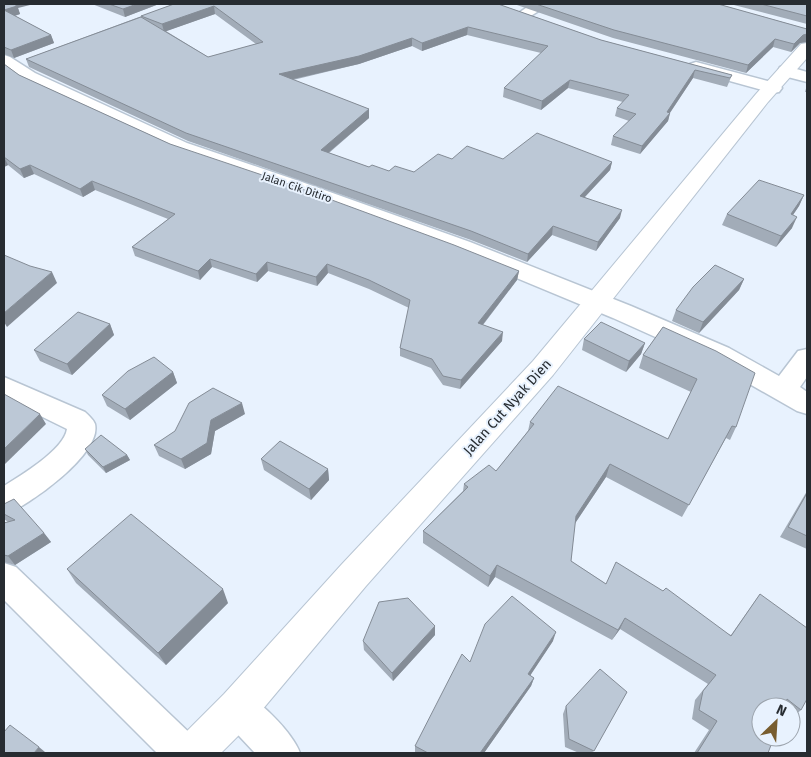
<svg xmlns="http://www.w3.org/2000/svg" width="811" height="757" viewBox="0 0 811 757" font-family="'Fira Sans',sans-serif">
<rect width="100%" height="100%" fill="#e8f2fe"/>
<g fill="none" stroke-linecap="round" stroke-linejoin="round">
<!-- street casing -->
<g stroke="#b8c5d3" stroke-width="3">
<g id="street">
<polygon points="532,4 550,4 529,17 519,17 517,14"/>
<polygon points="4,55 10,57 35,73 187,143 299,181 470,242 631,306 729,348 779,376 798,351 807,349 807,377 800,387 807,392 807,414 797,411 711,362 613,318 454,252 285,189 173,151 23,81 4,67"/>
<polygon points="696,62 779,84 782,88 779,92 773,93 690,70 688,67 690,64"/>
<polygon points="786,66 807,72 807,82 780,75 778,71 780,67"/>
<path d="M4,377l81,35c4,4 8,7 10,12 7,30 -67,82 -91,91v-29c17,-11 60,-36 63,-57l-63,-31z"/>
<polygon points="4,563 16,567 197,740 203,753 157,753 4,600"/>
<path d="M238,690c21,9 54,42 62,63h-45l-30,-32 -5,-13 5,-13z"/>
</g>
</g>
<!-- secondary casing -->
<g stroke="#b8c5d3" stroke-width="2">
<polygon id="secondary" points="807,43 807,58 768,102 553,375 366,586 252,722 221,753 173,753 179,739 224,694 342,564 533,361 756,94 801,44"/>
</g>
<!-- street -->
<use href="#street" fill="#fff" fill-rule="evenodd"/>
<!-- secondary -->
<use href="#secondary" fill="#fff" fill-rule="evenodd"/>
</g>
<!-- wall -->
<g fill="#a2acb8" fill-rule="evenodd">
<polygon points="4,4 18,8 20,14 15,16 51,35 54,43 14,58 4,54"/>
<polygon points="92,4 159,4 125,17"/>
<path d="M174,4h324l103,36 131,35 -5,12 -34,-9 -23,35 -2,8 -28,33 -29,-9 2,-9 16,-15 -14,-5 2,-8 6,-6 -55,-14 -27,22 -38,-13 1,-9 37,-35 -74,-18 -45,16 -10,-5 -53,18 -66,16 76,29v9l-40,35 40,14 20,4 25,1 38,-13h51l109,3 -2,8 -25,27 35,21 -24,33 -44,-16 -25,27 -56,-22 -283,-99 -159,-74 -3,-8zM215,14l41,30 -48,13 -42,-26z"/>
<polygon points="514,4 718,4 807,29 807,42 800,43 791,52 773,47 746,73 613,38"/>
<polygon points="730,4 807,4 807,24"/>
<polygon points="4,64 19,75 170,144 519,271 517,280 483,325 502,341 460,389 443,385 431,368 400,356 400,348 409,308 369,289 328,273 317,286 268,271 257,282 212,267 200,280 135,256 132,247 168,219 95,190 83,197 34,174 24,178 8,165 4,167"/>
<polygon points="807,85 807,92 805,92"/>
<polygon points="804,195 799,206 793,215 792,228 776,247 722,225 727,214"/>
<polygon points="744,279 739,290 699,333 672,321 676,310"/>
<polygon points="110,324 114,335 72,375 40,361 34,350"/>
<polygon points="663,327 736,427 730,440 726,438 682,517 606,477 575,523 571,561 606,584 731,635 760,594 801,710 791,719 791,707 761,707 768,753 694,753 709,730 692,719 695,700 708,684 620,629 612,640 495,577 488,587 423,543 423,531 463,491 464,484 496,471 528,431 530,422 668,439 691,392 639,368 643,355"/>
<polygon points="584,339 645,343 641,354 626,372 582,350"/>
<polygon points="173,372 177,383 130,420 107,406 102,395"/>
<polygon points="245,414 215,431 211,454 185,469 159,456 154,445"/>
<polygon points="85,449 127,455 130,460 106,473 88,455"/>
<polygon points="261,459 328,469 329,480 311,500 264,470"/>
<polygon points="807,491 807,549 780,537"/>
<polygon points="4,504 44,533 51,542 15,565 4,562 4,523 8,522 4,519"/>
<polygon points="67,569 228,603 166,665 76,583"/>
<polygon points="435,635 393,681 364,650 363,641"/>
<polygon points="553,641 530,675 534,678 531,686 484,753 415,753 415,746 470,662"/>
<polygon points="627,692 592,753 579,753 565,747 563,714 566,706"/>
</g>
<!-- shaded-wall -->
<g fill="#848c96">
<polygon points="12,4 34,4 18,8 20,14 7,18 4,10"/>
<polygon points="137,4 159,4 125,17 123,9"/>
<polygon points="214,6 215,14 164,32 162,24"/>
<polygon points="468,27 467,35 422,51 422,43"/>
<polygon points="807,34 807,42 800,43 791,52 794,44 803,35"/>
<polygon points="51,35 54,43 14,58 11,50"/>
<polygon points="412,38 412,46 359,64 280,82 279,74"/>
<polygon points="775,39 773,47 746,73 748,65"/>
<polygon points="695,70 693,78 669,114 670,113 668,121 640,154 642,146 667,112"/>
<polygon points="570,80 568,88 541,110 542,101"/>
<polygon points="369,109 369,118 322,158 321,150"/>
<polygon points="4,157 8,165 4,167"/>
<polygon points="612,162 610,170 578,204 580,196"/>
<polygon points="30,165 34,174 24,178 20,169"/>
<polygon points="92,181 95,190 83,197 80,189"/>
<polygon points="804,195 799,206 786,225 791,214"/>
<polygon points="622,210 620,218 596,251 598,242"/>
<polygon points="797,217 792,228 776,247 781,236"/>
<polygon points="553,226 552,235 527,262 528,254"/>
<polygon points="210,259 212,267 200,280 198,271"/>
<polygon points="267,262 268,271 257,282 256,274"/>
<polygon points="327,264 328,273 317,286 316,277"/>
<polygon points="519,271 517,280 477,332 478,323"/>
<polygon points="52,272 57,283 7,327 4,322 4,313"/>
<polygon points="744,279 739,290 699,333 703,322"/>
<polygon points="110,324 114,335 72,375 67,364"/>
<polygon points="503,332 502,341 460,389 461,380"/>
<polygon points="645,343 641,354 626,372 629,361"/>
<polygon points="173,372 177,383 130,420 125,409"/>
<polygon points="242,403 245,414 215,431 211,454 185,469 181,459 211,420"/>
<polygon points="40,414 46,424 4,465 4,449"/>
<polygon points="127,455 130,460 106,473 103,467"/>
<polygon points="610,464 606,477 572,528 576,516"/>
<polygon points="328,469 329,480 311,500 309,489"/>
<polygon points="44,533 51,542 15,565 8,556"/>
<polygon points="497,565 495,577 488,587 490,576"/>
<polygon points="223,589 228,603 166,665 158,653"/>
<polygon points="625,618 620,629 612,640 618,630"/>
<polygon points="435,626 435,635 393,681 392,673"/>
<polygon points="556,632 553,641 526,682 528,674"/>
<polygon points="534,678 531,686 484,753 480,753"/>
<polygon points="39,747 45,752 44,753 34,753"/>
</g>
<!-- building -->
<g fill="#bcc8d6" stroke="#848c96">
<polygon points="4,4 14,4 17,6 4,10 51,35 11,50 4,47"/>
<polygon points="109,4 137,4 123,9"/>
<polygon points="174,4 498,4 601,40 732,75 730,78 695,70 667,112 670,113 642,146 613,136 636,114 617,108 629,95 570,80 542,101 504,88 548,46 468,27 422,43 412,38 359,56 279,74 369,109 321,150 369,167 372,165 389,171 395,166 414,172 438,154 452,159 467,146 503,159 537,133 612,162 580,196 622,210 598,242 553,226 528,254 471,231 186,133 26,59 141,17 208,57 263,42 214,6 162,24 141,16"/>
<polygon points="536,4 718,4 807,29 807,34 803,35 794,44 775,39 748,65 614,30"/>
<polygon points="761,4 807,4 807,16"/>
<polygon points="4,64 19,75 170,144 283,182 454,245 519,271 478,323 503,332 461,380 443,376 432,359 400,348 410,300 369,280 327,264 316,277 267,262 256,274 210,259 198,271 132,247 175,214 92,181 80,189 30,165 20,169 4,157"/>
<polygon points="759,180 804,195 791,214 797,217 781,236 727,214"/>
<polygon points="4,255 30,266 52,272 4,313"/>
<polygon points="715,265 744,279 703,322 676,310 693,287"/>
<polygon points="78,312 110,324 67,364 34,350"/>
<polygon points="601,322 645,343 629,361 584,339"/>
<polygon points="663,327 716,351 755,373 736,427 732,426 689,505 610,464 576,516 571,561 606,584 616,562 663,591 666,588 731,636 760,594 807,628 807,699 801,710 787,699 785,707 761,707 761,737 774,737 768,753 697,753 717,721 699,710 703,691 716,675 625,618 618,630 497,565 490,576 423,531 468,487 464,484 489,465 496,471 534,424 530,422 558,386 668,439 697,379 643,355"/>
<polygon points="154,357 173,372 125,409 102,395 128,371"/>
<polygon points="213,388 242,403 211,420 207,443 181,459 154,445 175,431 189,403"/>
<polygon points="4,394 40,414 4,449"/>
<polygon points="101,435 127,455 103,467 85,449"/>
<polygon points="280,441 328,469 309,489 261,459"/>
<polygon points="807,493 807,536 788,527"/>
<polygon points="14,499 44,533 8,556 4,555 4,523 15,520 4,514 4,504"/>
<polygon points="131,514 223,589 158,653 67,569"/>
<polygon points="512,596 556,632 528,674 534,678 480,753 428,753 415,746 462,654 470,662 485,624"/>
<polygon points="408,598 435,626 392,673 363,641 379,602"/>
<polygon points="600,669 627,692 594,751 569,739 566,706"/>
<polygon points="10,725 39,747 34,753 4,753 4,732"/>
</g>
<g text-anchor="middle" stroke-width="4" stroke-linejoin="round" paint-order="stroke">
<!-- far-street labels -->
<g font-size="11" fill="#272c31" stroke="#e8f2fe">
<text transform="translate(297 187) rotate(19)" y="4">Jalan Cik Ditiro</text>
</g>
<!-- street labels -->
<g font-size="14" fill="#272c31" stroke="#e8f2fe">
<text transform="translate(507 407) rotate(-48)" y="5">Jalan Cut Nyak Dien</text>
</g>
</g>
<!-- border -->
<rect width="811" height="757" fill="none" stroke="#272c31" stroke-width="10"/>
<!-- north arrow -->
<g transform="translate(776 722) rotate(25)"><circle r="24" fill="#e8f2fe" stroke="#9ba3ac"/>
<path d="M0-4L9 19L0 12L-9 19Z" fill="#785d2f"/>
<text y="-8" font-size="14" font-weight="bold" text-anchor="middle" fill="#272c31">N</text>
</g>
</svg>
